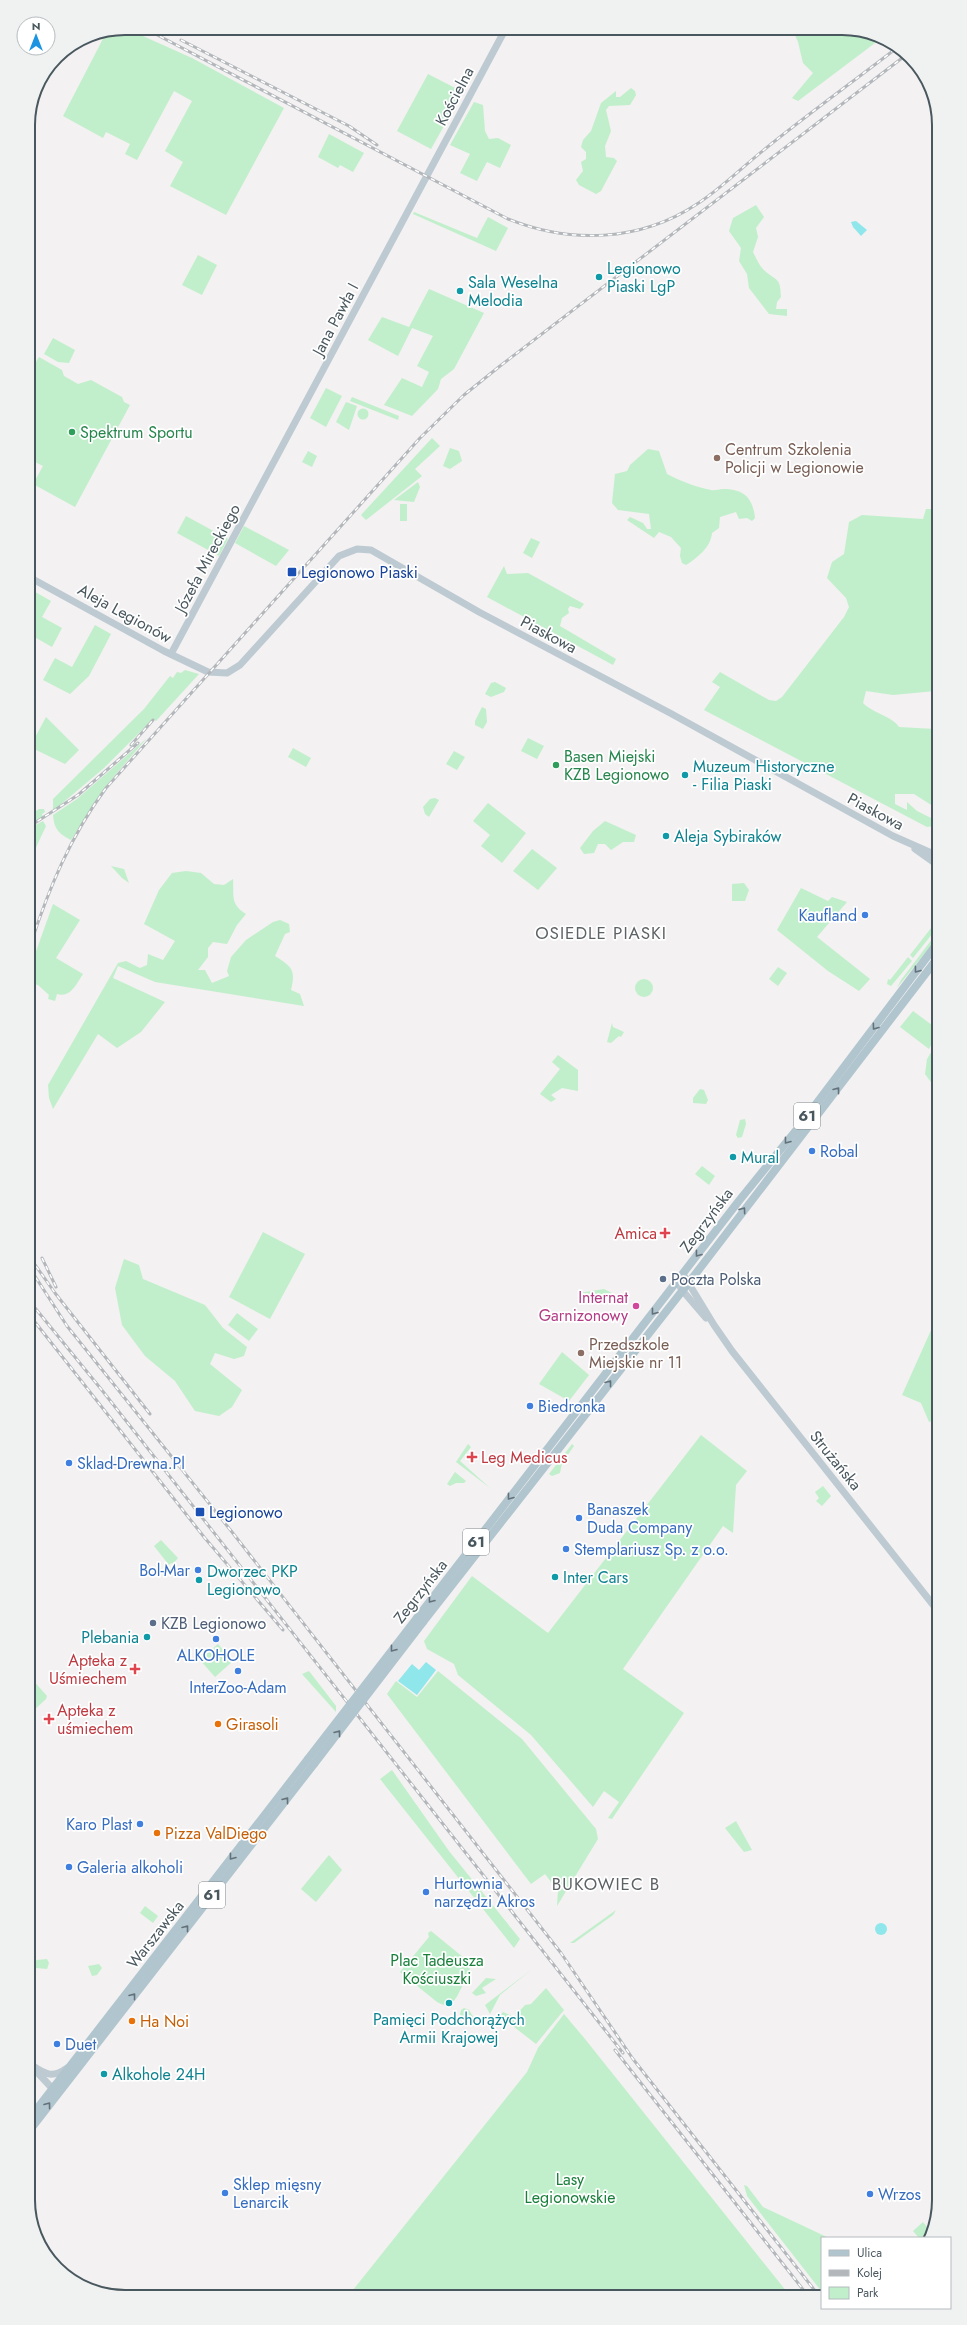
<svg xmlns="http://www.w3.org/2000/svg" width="967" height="2325" viewBox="0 0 967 2325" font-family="Jost,sans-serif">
<rect width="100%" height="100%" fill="#f3f1f1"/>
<!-- green -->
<g fill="#c1efcb">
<polygon points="125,28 192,58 284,108 226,215 170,186 183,162 165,151 192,101 174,91 137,160 125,154 130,144 106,132 103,138 63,116 107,31"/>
<polygon points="792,28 849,28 879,40 798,101 792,98 813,73 803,63 798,42"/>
<polygon points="428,74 463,92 431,149 397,131"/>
<polygon points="631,88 635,91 636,95 630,105 609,106 606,110 611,131 605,146 606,157 614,158 617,161 601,191 596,194 579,185 576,180 583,171 581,162 586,159 586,152 581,147 583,140 591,131 601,103 616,91 616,97 620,97"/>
<polygon points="474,102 483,105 485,131 489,139 498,138 511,145 500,168 487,162 477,181 460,173 470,154 450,145"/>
<polygon points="329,134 364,153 353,172 340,165 338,168 318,157"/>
<path d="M756,205l8,12 -8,11 2,9 -5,15c3,6 7,15 12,19 13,11 15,6 16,26l-4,5 -1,7h11v7l-18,-2 -20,-26 -2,-14 -8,-13 2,-13 -12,-17 4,-13z"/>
<polygon points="414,212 477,238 488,217 508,228 496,251 413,214"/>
<polygon points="198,255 217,265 202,295 182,285"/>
<polygon points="429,289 484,313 454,369 441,379 438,389 412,416 384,405 402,378 422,387 429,372 417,366 433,336 412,328 398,356 368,340 382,317 409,327"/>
<polygon points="53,338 75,350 69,363 58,362 44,354"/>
<polygon points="39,357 62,370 64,376 78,384 91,380 122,397 124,402 130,405 75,507 33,484 43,466 29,459 29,373"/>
<polygon points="326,388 342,396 326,427 310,418"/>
<polygon points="352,397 399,416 398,420 350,401"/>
<polygon points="346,402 357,406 349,430 336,422"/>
<circle cx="363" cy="414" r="5.5"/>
<polygon points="432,438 440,446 415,469 422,476 366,520 361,515"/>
<polygon points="450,448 459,451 462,461 450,469 443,466"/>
<path d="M648,449l11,2 8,23c13,7 29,13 44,16 4,1 8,-1 12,-1 21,0 30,9 32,29l-3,3 -5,-3 -8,1 -3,-7 -16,5 -1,11 -7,5c-1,14 -15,25 -26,32l-4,-2 -2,-7 1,-8 -10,-11 -12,-5 -5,6 -27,-18 3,-3 13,6 4,6h4l-2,-15 -31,-4 -6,-7 3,-29 12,-3 3,-6z"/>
<polygon points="308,451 317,456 312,467 302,462"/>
<polygon points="418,482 420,487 414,502 394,500"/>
<rect x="400" y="504" width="7" height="17"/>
<path d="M926,509h9v182l-42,4 -27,-4 -3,12c11,11 29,13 36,24l36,2 1,79 -22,-14h-19v10l12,6v-8l10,9 18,9v6l-8,1 -223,-117 16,-23 -8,-5 8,-10 49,28 7,1 6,-4 62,-80 5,-10 -3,-9 -19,-20 5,-16 12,-8 5,-32 13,-7 61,4z"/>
<polygon points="186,516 228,539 219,556 177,533"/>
<polygon points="244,526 289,550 276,566 235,543"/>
<polygon points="531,538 540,542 532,558 523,553"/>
<polygon points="504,566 507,574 528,573 584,604 580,609 570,606 568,609 569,613 562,618 560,626 616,659 613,665 487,597"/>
<polygon points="30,589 51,601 42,617 62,628 52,647 29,634"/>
<polygon points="95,625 111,634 89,676 70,694 43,680 55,658 72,667"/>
<polygon points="185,670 199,674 156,721 153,719 104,768 53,811 53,799 144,709 170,676 173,678 177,672 181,673"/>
<polygon points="495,682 506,688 504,692 491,697 485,694 491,683"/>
<polygon points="482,707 486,709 487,722 483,729 475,725 475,721"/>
<polygon points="46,717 79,750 65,764 30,747"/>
<path d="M147,738l-42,49 -34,53c-12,-6 -17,-11 -18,-25l24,-16z"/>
<polygon points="528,738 544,746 537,759 521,751"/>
<polygon points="293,748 311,758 306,767 288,757"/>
<polygon points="454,751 465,757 457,770 446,764"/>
<polygon points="435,798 439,800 429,817 425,814 423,807 430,799"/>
<polygon points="488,803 526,833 502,863 481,846 490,835 473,821"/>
<polygon points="39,809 44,809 45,812 42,814 43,817 30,824 30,815"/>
<polygon points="43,821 46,826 32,856 30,856 30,828"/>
<polygon points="605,821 636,835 634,842 623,842 611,850 605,844 598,844 594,853 584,854 580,848 593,831"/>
<polygon points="532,849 557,868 538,890 513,871"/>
<polygon points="111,866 124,869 129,883 122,878"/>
<path d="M186,871l15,2 13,11 10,1 9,-6c1,17 -3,25 13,35l-9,11 -10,19 -14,-2 -5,6v9l-10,13h7l7,13 17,-7 -2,-5 4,-14 15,-17 27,-18 7,-2 9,4 1,8 -5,2 -10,22c17,11 21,13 16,34l9,4 4,12 -149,-24 -37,-16 -5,12 52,24 -24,30 -24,16 -19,-14 -45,75 -4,-11 -1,-13 70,-122 8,-2 14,7 7,-3 1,-11 15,6 12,-19 -31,-17 15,-34 13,-17z"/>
<polygon points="744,883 749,890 745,901 732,901 732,884"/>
<polygon points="801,888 828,901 832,897 847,902 817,937 870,979 859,991 828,971 777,930"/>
<path d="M53,904l27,16 -24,38 27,16c-7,10 -12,24 -26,20l-2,7 -7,-2 1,-4 -11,-10 -8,-2v-15z"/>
<polygon points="936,915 936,929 913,958 910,955 935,923 932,920"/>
<polygon points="936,934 933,943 897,988 901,980"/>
<polygon points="908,957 912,961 891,986 887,984 888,979 890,980"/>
<polygon points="778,967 787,973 778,986 769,979"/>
<circle cx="644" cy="988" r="9"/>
<polygon points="913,1011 936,1028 935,1037 929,1049 900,1027"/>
<polygon points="612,1023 613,1027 624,1032 621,1037 619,1036 611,1043 607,1042"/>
<polygon points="936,1044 936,1089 925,1074 927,1059"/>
<polygon points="558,1055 578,1070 578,1091 562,1088 551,1095 556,1099 551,1102 540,1094 560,1069 552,1062"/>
<polygon points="700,1089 704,1090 708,1100 706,1104 693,1103 693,1098"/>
<polygon points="745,1119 746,1124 742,1137 738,1138 736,1135 740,1120"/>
<polygon points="702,1166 715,1176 709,1185 695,1174"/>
<polygon points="263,1232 305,1254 270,1319 229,1297"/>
<polygon points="124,1259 139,1265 143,1279 205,1305 223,1328 247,1347 244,1356 234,1359 215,1353 210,1364 242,1390 232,1407 219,1416 195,1411 175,1381 145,1356 122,1325 115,1288"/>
<polygon points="604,1289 612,1293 601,1304 579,1293"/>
<polygon points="237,1313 258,1329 249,1341 228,1325"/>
<polygon points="932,1328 937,1329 937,1419 929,1422 921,1403 902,1395"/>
<polygon points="562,1352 589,1375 569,1401 539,1384"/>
<polygon points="701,1435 747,1471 736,1485 733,1533 723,1526 623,1669 684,1713 612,1819 608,1818 619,1802 604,1791 593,1807 531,1735 458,1675 454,1664 427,1649 424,1641 472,1576 548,1633"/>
<polygon points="468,1444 471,1447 460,1461 490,1488 456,1462"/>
<polygon points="572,1444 574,1446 562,1463 560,1473 552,1476 549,1474"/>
<polygon points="455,1472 466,1481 464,1483 456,1483 450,1486 447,1484"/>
<polygon points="823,1486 831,1496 822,1506 816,1501 819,1498 815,1492"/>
<polygon points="161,1540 178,1558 173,1564 171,1563 169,1565 154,1546"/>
<polygon points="218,1644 233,1661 215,1677 200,1660"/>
<polygon points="309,1671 336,1706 336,1712 302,1674"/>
<polygon points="438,1671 522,1739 596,1829 598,1839 557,1906 558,1891 545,1874 531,1884 387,1694 396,1681 417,1697"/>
<polygon points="32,1679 47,1696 46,1699 32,1712"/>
<polygon points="392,1770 449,1851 520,1939 514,1948 380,1779"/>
<polygon points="736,1821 752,1850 744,1852 725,1828"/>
<polygon points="329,1855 342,1870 316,1902 301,1889"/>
<polygon points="145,1906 158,1916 153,1923 140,1913"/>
<polygon points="616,1910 613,1915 574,1943 570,1943"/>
<path d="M431,1931l38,31 1,13c-12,10 -12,39 -33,27l-37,-30 29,-35 -1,-4z"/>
<polygon points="47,1959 49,1963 47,1969 36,1968 33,1963 37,1960"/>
<polygon points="99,1964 102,1968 97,1975 92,1976 88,1966"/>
<polygon points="531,1970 500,1995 490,2014 485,2005"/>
<polygon points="486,1978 496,1979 482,1988 486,1993 476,1996 472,1993"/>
<polygon points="546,1988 564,2010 536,2044 500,2016 503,2012 514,2017 525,2005 531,2004"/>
<polygon points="464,2008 469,2010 474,2018 471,2025 466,2023 460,2015 461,2010"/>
<polygon points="564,2014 585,2039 787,2292 349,2295 527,2072 538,2048"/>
<polygon points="744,2185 747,2186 763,2207 829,2238 822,2238 822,2292 747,2196"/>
<polygon points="923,2222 933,2234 930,2238 919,2238 913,2231"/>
</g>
<!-- water -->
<g fill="#8fe7eb">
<polygon points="856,221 867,230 861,236 853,227 851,222"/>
<polygon points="426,1662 436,1670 417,1695 398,1681 412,1664 419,1670"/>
<circle cx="881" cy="1929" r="6"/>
</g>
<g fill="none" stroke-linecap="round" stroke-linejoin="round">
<!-- secondary -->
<g stroke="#bdcad2" stroke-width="7">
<polyline points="29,577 164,651 208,672 227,673 240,665 339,556 357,549 371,550 479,612 670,713 893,836 936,855"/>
<polyline points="171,654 506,28"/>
<polyline points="915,849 936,864"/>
<polyline points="683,1274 714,1325 732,1351 938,1611"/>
<polyline points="677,1281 682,1290 706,1318"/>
<path d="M33,2066c13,9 20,12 34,2"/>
<polyline points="37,2072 50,2086 58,2087"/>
</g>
<!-- primary -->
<g stroke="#b1c5cf" stroke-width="8">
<polyline points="417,1618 738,1202 798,1128 936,945"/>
<polyline points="423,1622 697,1272 936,960"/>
<polyline points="33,2114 308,1759"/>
<polyline points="33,2126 314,1764"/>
</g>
<!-- rail casing -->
<g stroke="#b3b7bb" stroke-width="3">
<g id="rail">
<path d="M144,28l364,191c62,25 132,23 189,-15 25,-16 45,-37 68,-55 43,-35 89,-68 133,-102"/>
<polyline points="181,40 349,126 377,145"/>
<polyline points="131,745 153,720"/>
<polyline points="30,826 78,795 138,743"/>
<path d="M30,946c19,-58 40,-109 76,-158l314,-350 44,-43 36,-29 406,-311"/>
<polyline points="42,1258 56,1287"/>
<polyline points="31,1259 55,1293 150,1414"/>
<polyline points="31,1270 67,1326 232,1532 561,1953 633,2059 816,2292"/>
<polyline points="31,1303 101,1389 623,2053"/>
<polyline points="31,1317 204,1537 283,1630"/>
<polyline points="615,2050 805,2292"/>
</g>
</g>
<!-- rail -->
<use href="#rail" stroke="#fff" stroke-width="1.5" stroke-dasharray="4.5" stroke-linecap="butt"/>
<!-- primary-bridge -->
<g stroke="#b1c5cf" stroke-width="8">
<polyline points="308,1759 417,1618"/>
<polyline points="314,1764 423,1622"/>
</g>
</g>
<!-- one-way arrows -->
<defs><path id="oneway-chevron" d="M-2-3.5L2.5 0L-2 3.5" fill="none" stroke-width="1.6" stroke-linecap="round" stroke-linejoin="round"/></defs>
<g stroke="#63727a">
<use href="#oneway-chevron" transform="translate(917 970) rotate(127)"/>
<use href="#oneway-chevron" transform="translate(875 1027) rotate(126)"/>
<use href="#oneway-chevron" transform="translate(837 1090) rotate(-52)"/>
<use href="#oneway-chevron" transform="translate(787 1141) rotate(128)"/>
<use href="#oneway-chevron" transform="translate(743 1210) rotate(-54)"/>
<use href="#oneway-chevron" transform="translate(698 1254) rotate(128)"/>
<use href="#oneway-chevron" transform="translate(654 1312) rotate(128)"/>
<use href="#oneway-chevron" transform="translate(609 1383) rotate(-52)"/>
<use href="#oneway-chevron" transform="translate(510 1497) rotate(128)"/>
<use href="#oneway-chevron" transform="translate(431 1600) rotate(128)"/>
<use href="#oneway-chevron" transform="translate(393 1649) rotate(128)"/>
<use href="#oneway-chevron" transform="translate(338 1733) rotate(-52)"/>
<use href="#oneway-chevron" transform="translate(286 1800) rotate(-52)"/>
<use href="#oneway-chevron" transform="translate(232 1857) rotate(128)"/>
<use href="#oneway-chevron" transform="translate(186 1928) rotate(-52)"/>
<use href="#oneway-chevron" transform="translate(133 1996) rotate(-52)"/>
<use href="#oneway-chevron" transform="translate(48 2105) rotate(-53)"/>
</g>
<!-- markers -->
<g fill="#0f9aa8" stroke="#fff" stroke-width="1.5">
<circle cx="599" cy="277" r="4"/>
<circle cx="460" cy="291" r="4"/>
<circle cx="685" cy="775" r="4"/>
<circle cx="666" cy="836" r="4"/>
<circle cx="733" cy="1157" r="4"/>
<circle cx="555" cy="1577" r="4"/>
<circle cx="199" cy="1580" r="4"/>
<circle cx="147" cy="1637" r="4"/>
<circle cx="449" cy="2003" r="4"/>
<circle cx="104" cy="2074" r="4"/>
</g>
<g fill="#2e9e5b" stroke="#fff" stroke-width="1.5">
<circle cx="72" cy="432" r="4"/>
<circle cx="556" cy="765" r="4"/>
</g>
<g fill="#8d6e63" stroke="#fff" stroke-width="1.5">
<circle cx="717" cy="458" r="4"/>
<circle cx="581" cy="1353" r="4"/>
</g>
<g fill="#1a4fb4" stroke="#fff" stroke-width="1.5">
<rect x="287" y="567" width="10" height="10" rx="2"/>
<rect x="195" y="1507" width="10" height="10" rx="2"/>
</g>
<g fill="#3f7fe0" stroke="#fff" stroke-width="1.5">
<circle cx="865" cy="915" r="4"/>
<circle cx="812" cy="1151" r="4"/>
<circle cx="530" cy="1406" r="4"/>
<circle cx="69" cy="1463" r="4"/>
<circle cx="579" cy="1518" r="4"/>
<circle cx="566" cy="1549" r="4"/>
<circle cx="198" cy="1570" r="4"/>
<circle cx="216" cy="1639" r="4"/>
<circle cx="238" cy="1671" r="4"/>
<circle cx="140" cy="1824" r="4"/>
<circle cx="69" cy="1867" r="4"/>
<circle cx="426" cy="1892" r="4"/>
<circle cx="57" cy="2044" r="4"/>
<circle cx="225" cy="2193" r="4"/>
<circle cx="870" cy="2194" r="4"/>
</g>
<g fill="#e0444e" stroke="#fff" stroke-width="1.5">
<path d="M663 1227h4v4h4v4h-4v4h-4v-4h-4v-4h4z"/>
<path d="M470 1451h4v4h4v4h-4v4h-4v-4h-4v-4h4z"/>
<path d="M133 1663h4v4h4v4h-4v4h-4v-4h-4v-4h4z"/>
<path d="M47 1713h4v4h4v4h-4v4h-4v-4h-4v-4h4z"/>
</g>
<g fill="#5c6f8a" stroke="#fff" stroke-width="1.5">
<circle cx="663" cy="1279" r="4"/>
<circle cx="153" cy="1623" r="4"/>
</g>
<circle fill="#d1479c" stroke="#fff" stroke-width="1.5" cx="636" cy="1306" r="4"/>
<g fill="#e8710a" stroke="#fff" stroke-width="1.5">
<circle cx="218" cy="1724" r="4"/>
<circle cx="157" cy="1833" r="4"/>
<circle cx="132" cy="2021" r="4"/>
</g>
<g text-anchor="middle" stroke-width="3.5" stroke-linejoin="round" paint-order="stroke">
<!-- shield labels -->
<g fill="#fff" stroke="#80898e" stroke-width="1">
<rect x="794" y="1103" width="26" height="26" rx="3"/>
<rect x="463" y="1529" width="26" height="26" rx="3"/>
<rect x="199" y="1882" width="26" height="26" rx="3"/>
</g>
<g font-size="15" font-weight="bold" fill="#49575e">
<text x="807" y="1121">61</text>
<text x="476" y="1547">61</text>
<text x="212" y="1900">61</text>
</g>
<!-- street labels -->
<g font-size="16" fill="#49575e" stroke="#fff">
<text transform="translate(454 96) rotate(-62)" y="6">Kościelna</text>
<text transform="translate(335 319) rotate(-62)" y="6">Jana Pawła I</text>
<text transform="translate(207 558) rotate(-62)" y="6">Józefa Mireckiego</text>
<text transform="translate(125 613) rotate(29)" y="6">Aleja Legionów</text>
<text transform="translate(549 634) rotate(28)" y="6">Piaskowa</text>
<text transform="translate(876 811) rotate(28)" y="6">Piaskowa</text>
<text transform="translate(706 1220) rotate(-53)" y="6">Zegrzyńska</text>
<text transform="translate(836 1460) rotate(51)" y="6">Strużańska</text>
<text transform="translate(420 1591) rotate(-52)" y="6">Zegrzyńska</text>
<text transform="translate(155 1934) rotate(-52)" y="6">Warszawska</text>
</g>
<!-- culture labels -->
<g font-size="16" fill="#0d838f" stroke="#fff" text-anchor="start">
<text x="607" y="274">Legionowo<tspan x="607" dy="18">Piaski LgP</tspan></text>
<text x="468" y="288">Sala Weselna<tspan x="468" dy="18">Melodia</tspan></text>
<text x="693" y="772">Muzeum Historyczne<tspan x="693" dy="18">- Filia Piaski</tspan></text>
<text x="674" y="842">Aleja Sybiraków</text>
<text x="741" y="1163">Mural</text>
<text x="207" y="1577">Dworzec PKP<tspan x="207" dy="18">Legionowo</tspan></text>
<text x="563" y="1583">Inter Cars</text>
<text x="139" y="1643" text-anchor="end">Plebania</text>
<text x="449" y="2025" text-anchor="middle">Pamięci Podchorążych<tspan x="449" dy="18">Armii Krajowej</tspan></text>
<text x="112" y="2080">Alkohole 24H</text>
</g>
<!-- leisure labels -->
<g font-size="16" fill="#27864d" stroke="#fff" text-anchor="start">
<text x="80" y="438">Spektrum Sportu</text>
<text x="564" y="762">Basen Miejski<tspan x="564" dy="18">KZB Legionowo</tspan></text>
</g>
<!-- education labels -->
<g font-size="16" fill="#785e54" stroke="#fff" text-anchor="start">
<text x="725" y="455">Centrum Szkolenia<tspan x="725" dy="18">Policji w Legionowie</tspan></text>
<text x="589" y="1350">Przedszkole<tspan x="589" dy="18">Miejskie nr 11</tspan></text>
</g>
<!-- transit labels -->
<g font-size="16" fill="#164399" stroke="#fff" text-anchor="start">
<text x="301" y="578">Legionowo Piaski</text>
<text x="209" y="1518">Legionowo</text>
</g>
<!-- shop labels -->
<g font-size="16" fill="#366cbe" stroke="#fff" text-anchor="start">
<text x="857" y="921" text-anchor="end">Kaufland</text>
<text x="820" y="1157">Robal</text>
<text x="538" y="1412">Biedronka</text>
<text x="77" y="1469">Sklad-Drewna.Pl</text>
<text x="587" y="1515">Banaszek<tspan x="587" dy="18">Duda Company</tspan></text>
<text x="574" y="1555">Stemplariusz Sp. z o.o.</text>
<text x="190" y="1576" text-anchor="end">Bol-Mar</text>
<text x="216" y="1661" text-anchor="middle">ALKOHOLE</text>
<text x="238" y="1693" text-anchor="middle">InterZoo-Adam</text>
<text x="132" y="1830" text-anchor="end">Karo Plast</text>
<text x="77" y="1873">Galeria alkoholi</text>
<text x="434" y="1889">Hurtownia<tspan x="434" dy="18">narzędzi Akros</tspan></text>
<text x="65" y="2050">Duet</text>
<text x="233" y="2190">Sklep mięsny<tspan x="233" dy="18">Lenarcik</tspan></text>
<text x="878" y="2200">Wrzos</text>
</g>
<!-- health labels -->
<g font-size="16" fill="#be3a42" stroke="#fff" text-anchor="end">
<text x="657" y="1239">Amica</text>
<text x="481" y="1463" text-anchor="start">Leg Medicus</text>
<text x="127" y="1666">Apteka z<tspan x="127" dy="18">Uśmiechem</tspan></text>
<text x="57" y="1716" text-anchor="start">Apteka z<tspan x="57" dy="18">uśmiechem</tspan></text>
</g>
<!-- service labels -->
<g font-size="16" fill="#4e5e75" stroke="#fff" text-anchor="start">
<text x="671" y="1285">Poczta Polska</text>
<text x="161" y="1629">KZB Legionowo</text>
</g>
<!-- hotel labels -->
<g font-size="16" fill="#b23c85" stroke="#fff" text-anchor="end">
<text x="628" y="1303">Internat<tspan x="628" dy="18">Garnizonowy</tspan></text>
</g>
<!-- food labels -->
<g font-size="16" fill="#c56008" stroke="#fff" text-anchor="start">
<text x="226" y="1730">Girasoli</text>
<text x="165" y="1839">Pizza ValDiego</text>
<text x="140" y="2027">Ha Noi</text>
</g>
<!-- park labels -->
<g font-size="16" fill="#197f3b" stroke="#fff">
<text x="437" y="1966">Plac Tadeusza<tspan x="437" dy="18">Kościuszki</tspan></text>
<text x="570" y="2185">Lasy<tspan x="570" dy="18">Legionowskie</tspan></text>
</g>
<!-- neighbourhood labels -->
<g font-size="17" letter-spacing="1" fill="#5d6265" stroke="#fff">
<text x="601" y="939">OSIEDLE PIASKI</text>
<text x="606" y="1890">BUKOWIEC B</text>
</g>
</g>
<!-- crop -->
<path d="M0 0H967V2325H0ZM125 35H842A90 90 0 0 1 932 125V2200A90 90 0 0 1 842 2290H125A90 90 0 0 1 35 2200V125A90 90 0 0 1 125 35Z" fill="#f0f2f2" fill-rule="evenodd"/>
<path fill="none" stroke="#49575e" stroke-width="2" d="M125 35H842A90 90 0 0 1 932 125V2200A90 90 0 0 1 842 2290H125A90 90 0 0 1 35 2200V125A90 90 0 0 1 125 35Z"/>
<!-- legend -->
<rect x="821" y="2237" width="130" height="72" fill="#ffffff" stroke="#b6bcbf"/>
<rect x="829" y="2250" width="20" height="6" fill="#b1c5cf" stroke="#b6bcbf"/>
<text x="857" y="2257" font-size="12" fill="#49575e">Ulica</text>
<rect x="829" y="2270" width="20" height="6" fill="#b3b7bb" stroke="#b6bcbf"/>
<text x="857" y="2277" font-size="12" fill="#49575e">Kolej</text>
<rect x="829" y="2287" width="20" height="12" fill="#c1efcb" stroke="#b6bcbf"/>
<text x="857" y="2297" font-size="12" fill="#49575e">Park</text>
<!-- north arrow -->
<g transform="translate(36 36)"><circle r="19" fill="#ffffff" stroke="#b6bcbf"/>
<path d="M0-3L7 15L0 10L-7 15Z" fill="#1d94e1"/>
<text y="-6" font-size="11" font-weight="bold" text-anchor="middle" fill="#49575e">N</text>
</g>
</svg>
